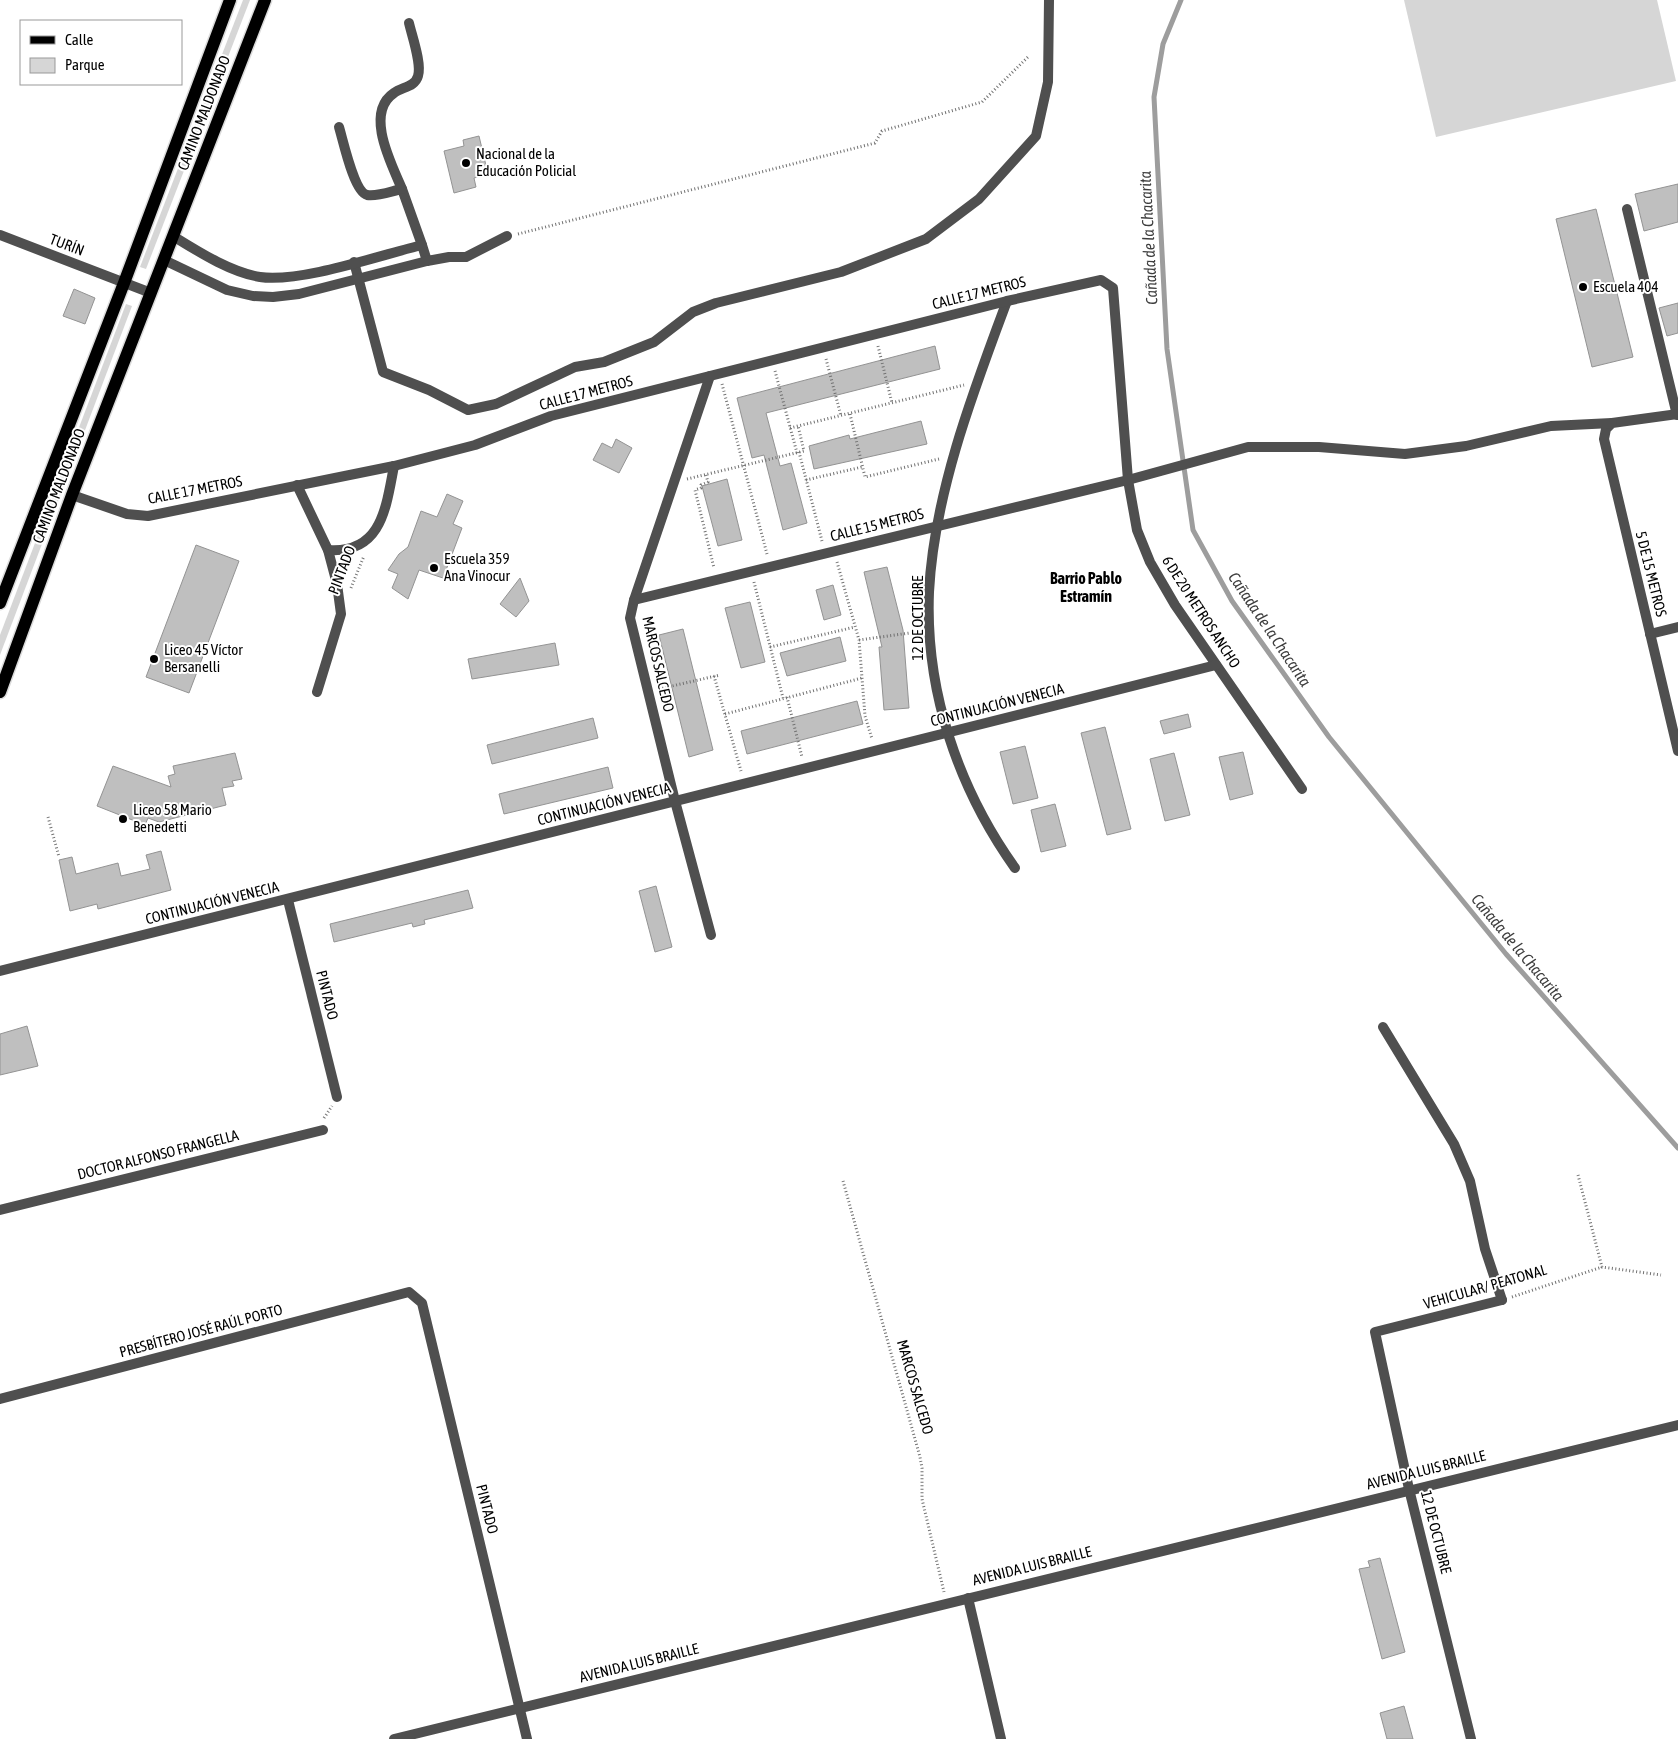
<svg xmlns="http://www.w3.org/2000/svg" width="1678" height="1739" viewBox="0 0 1678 1739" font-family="'Asap Condensed',sans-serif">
<rect width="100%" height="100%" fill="#fff"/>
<!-- green -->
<g fill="#d6d6d6">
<polygon points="243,0 250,0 146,269 140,267"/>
<polygon points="1404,0 1657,0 1676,81 1436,137"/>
<polygon points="126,304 132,306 0,655 0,635"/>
</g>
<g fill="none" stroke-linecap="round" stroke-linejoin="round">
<!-- stream -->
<polyline stroke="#9d9d9d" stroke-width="5" points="1181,0 1163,44 1154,97 1167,349 1193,530 1232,601 1329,737 1506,954 1678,1148"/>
</g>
<!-- building -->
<g fill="#bfbfbf" stroke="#939393">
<polygon points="479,136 488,174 474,178 476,187 454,193 444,151 464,146 463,140"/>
<polygon points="1678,184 1678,222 1644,231 1635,194"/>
<polygon points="1596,209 1633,357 1592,367 1556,219"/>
<polygon points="74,289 95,298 85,324 63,316"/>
<polygon points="1678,303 1678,333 1667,336 1659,308"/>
<polygon points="935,346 940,369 766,413 780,466 791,463 807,523 783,530 764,455 752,458 737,398"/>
<polygon points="921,421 927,444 814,469 809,446 849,435 850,439"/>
<polygon points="616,439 632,448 619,473 593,460 602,443 612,448"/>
<polygon points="727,479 742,540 718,546 702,486"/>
<polygon points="447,494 463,501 453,524 462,528 443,578 419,570 408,599 392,588 398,574 388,570 399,554 408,547 421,511 437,517"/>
<polygon points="196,545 239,561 189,693 146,677"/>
<polygon points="887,567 903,630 909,708 884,710 879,647 882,647 864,572"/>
<polygon points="520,578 529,601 516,617 500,604"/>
<polygon points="833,585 841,615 824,620 816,590"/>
<polygon points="750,602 765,662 741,668 725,608"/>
<polygon points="683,629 713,750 689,757 659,635"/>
<polygon points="840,637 846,661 787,676 780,653"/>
<polygon points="555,643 559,665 472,679 468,659"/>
<polygon points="857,701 863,724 747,754 741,731"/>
<polygon points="1188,714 1191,727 1164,734 1160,721"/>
<polygon points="593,718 598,738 492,764 487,745"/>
<polygon points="1105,727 1131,829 1107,835 1081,733"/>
<polygon points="1025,746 1038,798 1013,804 1000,752"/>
<polygon points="1243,752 1253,794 1230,800 1219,757"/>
<polygon points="235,753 242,779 232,781 234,786 222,788 226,805 159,822 148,818 145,825 97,806 113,766 171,787 168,776 175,774 173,766"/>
<polygon points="1174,753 1190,815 1165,821 1150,759"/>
<polygon points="608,767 613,788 504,814 499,794"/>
<polygon points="1055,804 1066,846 1041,852 1031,810"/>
<polygon points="161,851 171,890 98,909 97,904 70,911 59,860 72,857 76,874 118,863 121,876 150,869 146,855"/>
<polygon points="656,886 672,947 655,952 639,891"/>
<polygon points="468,890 473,908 424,920 425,924 413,927 412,923 334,942 330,924"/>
<polygon points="27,1026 38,1066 0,1075 0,1034"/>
<polygon points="1380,1558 1405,1652 1382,1659 1359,1569 1370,1567 1368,1561"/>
<polygon points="1404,1706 1413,1739 1387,1739 1380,1713"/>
</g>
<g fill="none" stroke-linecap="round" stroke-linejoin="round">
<!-- primary casing -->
<g stroke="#dbdbdb" stroke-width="15">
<g id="primary">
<polyline points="0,603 124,283 230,0"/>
<polyline points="0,692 72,495 265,0"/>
</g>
</g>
<!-- path -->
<g stroke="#717171" stroke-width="3" stroke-dasharray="1 2.5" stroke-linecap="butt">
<polyline points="518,234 875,143 882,131 982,102 1029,56"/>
<polyline points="878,346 892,403"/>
<polyline points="826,359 841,416"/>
<polyline points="775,371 797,453"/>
<polyline points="722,384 767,554"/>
<polyline points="850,414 865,477 939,459"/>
<polyline points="790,428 964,385"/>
<polyline points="799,452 822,541"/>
<polyline points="706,475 708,482 701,485 701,488 695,490 714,568"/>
<polyline points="687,479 804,451 798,426"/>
<polyline points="806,480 862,467"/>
<polyline points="837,562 859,640 865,716 872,739"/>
<polyline points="754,582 783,698"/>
<polyline points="351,588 364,556"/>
<polyline points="859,640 917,632"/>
<polyline points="770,647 855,627"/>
<polyline points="714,676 741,771"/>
<polyline points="659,689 720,675"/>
<polyline points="787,697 802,757"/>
<polyline points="725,714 862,678"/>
<polyline points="48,817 59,857"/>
<polyline points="324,1118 332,1106"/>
<polyline points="1578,1175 1602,1267 1661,1275"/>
<polyline points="843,1181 920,1457 922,1468 922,1499 944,1592"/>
<polyline points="1512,1297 1602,1267"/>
</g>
<!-- service -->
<g stroke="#4f4f4f" stroke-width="10">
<path d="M339,127c4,13 15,65 28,68 10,2 25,-4 35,-6l20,56"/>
<path d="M402,189c-10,-24 -38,-76 -8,-96 8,-6 21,-6 24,-17 4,-12 -6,-40 -9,-53"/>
<polyline points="1627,209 1677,415"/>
<polyline points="354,262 383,372 429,390 468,410 496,404 575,367 604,362 654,342 693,312 716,303 841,272 926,239 979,199 1036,136 1048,82 1049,0"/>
<polyline points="1383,1027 1454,1144 1470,1181 1485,1249 1502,1300"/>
</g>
<!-- minor -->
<g stroke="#4f4f4f" stroke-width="10">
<polyline points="0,235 151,293"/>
<path d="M173,236c26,16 57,36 87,41 40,6 121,-22 162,-32l5,16"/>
<polyline points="164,260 227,290 253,296 273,297 299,294 427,261 449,257 466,257 507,236"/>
<path d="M1007,301c-34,91 -73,193 -78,291 -4,99 29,196 86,276"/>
<polyline points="710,376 634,600 630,618 675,801 711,935"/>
<polyline points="1678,414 1612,423 1606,429 1604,439 1678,751"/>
<polyline points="297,485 328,550 337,584 341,614 317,692"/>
<polyline points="72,495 127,514 148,516 394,466 475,445 551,416 1007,301 1101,280 1113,288 1128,480 1137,530 1150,562 1175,605 1302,789"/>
<path d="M328,550c54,4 58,-43 66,-84"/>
<polyline points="634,600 1128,480 1248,447 1319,447 1405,454 1466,446 1551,426 1612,423"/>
<polyline points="1650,634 1678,627"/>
<polyline points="288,900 337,1097"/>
<polyline points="0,971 1216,665"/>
<polyline points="0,1210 323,1130"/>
<polyline points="0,1399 409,1292 422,1303 527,1739"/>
<polyline points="968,1598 1001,1739"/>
<polyline points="394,1739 1678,1425"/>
<polyline points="1471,1739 1409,1489 1375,1332 1502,1300"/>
</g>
<!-- primary -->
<use href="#primary" stroke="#000" stroke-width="12"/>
</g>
<!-- markers -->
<g fill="#000" stroke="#fff" stroke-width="2">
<circle cx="466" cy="163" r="5"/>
<circle cx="1583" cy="287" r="5"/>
<circle cx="434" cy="568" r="5"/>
<circle cx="154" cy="659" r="5"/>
<circle cx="123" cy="819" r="5"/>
</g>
<g text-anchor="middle" stroke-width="4" stroke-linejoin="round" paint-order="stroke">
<!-- street labels -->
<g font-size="15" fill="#000" stroke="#fff">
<text transform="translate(204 113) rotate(-69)" y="5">CAMINO MALDONADO</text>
<text transform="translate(67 245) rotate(21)" y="5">TURÍN</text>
<text transform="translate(979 293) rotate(-14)" y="5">CALLE 17 METROS</text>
<text transform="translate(586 393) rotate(-15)" y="5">CALLE 17 METROS</text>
<text transform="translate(59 486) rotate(-69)" y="5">CAMINO MALDONADO</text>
<text transform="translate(195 490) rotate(-11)" y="5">CALLE 17 METROS</text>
<text transform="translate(877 525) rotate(-14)" y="5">CALLE 15 METROS</text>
<text transform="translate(342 570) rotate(-69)" y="5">PINTADO</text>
<text transform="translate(1651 574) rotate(76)" y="5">5 DE 15 METROS</text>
<text transform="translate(1201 612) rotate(57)" y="5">6 DE 20 METROS ANCHO</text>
<text transform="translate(918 618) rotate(-90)" y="5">12 DE OCTUBRE</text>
<text transform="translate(658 664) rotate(77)" y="5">MARCOS SALCEDO</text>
<text transform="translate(997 705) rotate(-14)" y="5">CONTINUACIÓN VENECIA</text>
<text transform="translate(604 804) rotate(-14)" y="5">CONTINUACIÓN VENECIA</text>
<text transform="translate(212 903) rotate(-14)" y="5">CONTINUACIÓN VENECIA</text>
<text transform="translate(327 995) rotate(76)" y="5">PINTADO</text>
<text transform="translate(158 1155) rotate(-14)" y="5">DOCTOR ALFONSO FRANGELLA</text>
<text transform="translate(1485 1287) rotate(-16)" y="5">VEHICULAR/ PEATONAL</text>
<text transform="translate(201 1331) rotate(-15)" y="5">PRESBÍTERO JOSÉ RAÚL PORTO</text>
<text transform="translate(915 1387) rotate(74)" y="5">MARCOS SALCEDO</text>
<text transform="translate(1426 1470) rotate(-14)" y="5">AVENIDA LUIS BRAILLE</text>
<text transform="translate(487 1509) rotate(76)" y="5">PINTADO</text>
<text transform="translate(1436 1532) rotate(76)" y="5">12 DE OCTUBRE</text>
<text transform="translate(1032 1566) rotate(-14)" y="5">AVENIDA LUIS BRAILLE</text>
<text transform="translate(639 1663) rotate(-14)" y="5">AVENIDA LUIS BRAILLE</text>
</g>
<!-- poi labels -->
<g font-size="15" fill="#000" stroke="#fff" text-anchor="start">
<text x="476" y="159">Nacional de la<tspan x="476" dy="17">Educación Policial</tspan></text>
<text x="1593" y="292">Escuela 404</text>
<text x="444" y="564">Escuela 359<tspan x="444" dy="17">Ana Vinocur</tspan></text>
<text x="164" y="655">Liceo 45 Víctor<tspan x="164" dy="17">Bersanelli</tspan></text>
<text x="133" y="815">Liceo 58 Mario<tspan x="133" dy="17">Benedetti</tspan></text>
</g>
<!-- water labels -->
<g font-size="16" font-style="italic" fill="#3e3e3e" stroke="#fff">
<text transform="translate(1148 238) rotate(-93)" y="6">Cañada de la Chacarita</text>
<text transform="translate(1270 629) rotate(56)" y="6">Cañada de la Chacarita</text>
<text transform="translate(1518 947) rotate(50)" y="6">Cañada de la Chacarita</text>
</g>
<!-- neighbourhood labels -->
<g font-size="16" font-weight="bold" fill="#000" stroke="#fff">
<text x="1086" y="584">Barrio Pablo<tspan x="1086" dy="18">Estramín</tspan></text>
</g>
</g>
<!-- legend -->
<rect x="20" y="20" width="162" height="65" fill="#ffffff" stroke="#999999"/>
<rect x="30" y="36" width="25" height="8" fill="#000000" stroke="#999999"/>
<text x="65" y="45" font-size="15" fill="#000000">Calle</text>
<rect x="30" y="58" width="25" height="15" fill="#d6d6d6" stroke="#999999"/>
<text x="65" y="70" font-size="15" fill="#000000">Parque</text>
</svg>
